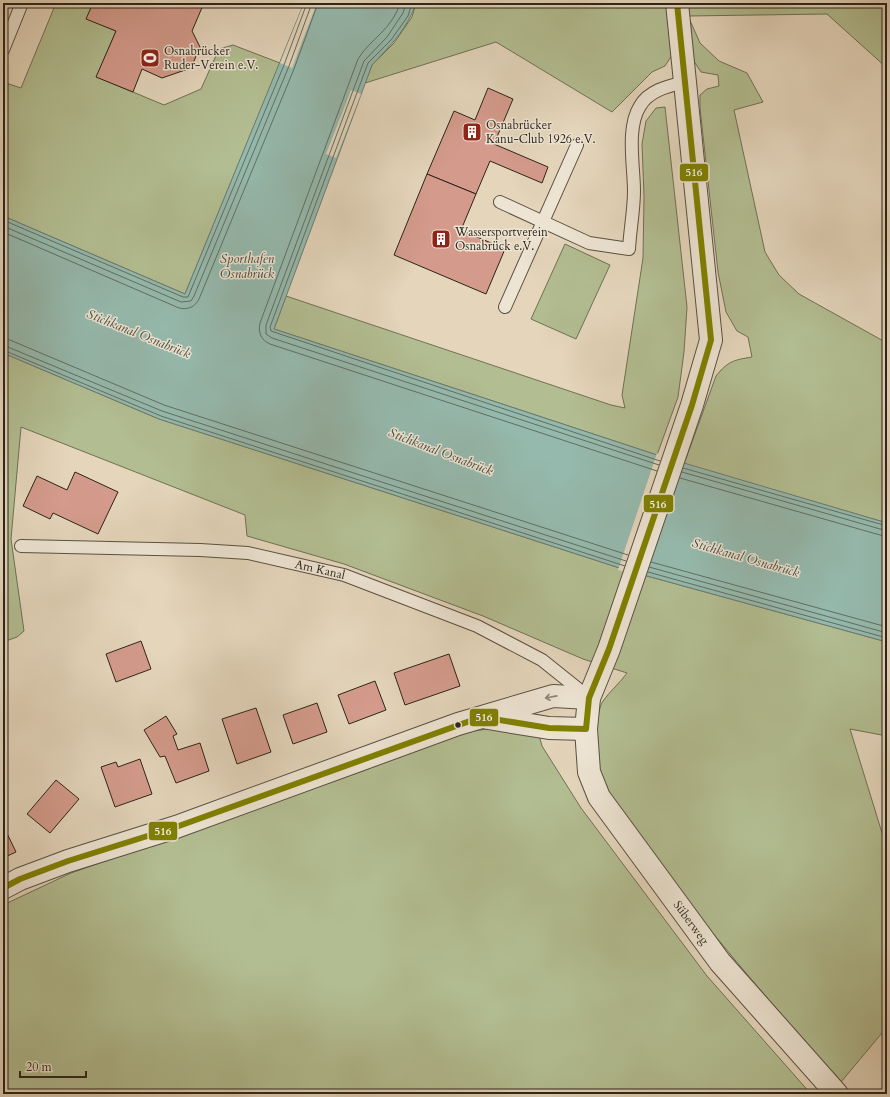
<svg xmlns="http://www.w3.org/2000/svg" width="890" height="1097" viewBox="0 0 890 1097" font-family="Cardo,serif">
<rect width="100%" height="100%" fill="#e4d5bb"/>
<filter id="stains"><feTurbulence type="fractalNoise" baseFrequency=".005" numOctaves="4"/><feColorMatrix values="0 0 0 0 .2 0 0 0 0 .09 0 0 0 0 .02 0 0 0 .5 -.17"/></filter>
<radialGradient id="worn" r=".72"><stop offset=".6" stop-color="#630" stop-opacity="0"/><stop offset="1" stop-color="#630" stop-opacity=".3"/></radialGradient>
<!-- green -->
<g fill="#b2bd91" stroke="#6f7055">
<polygon points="56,3 93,3 87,19 116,31 97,77 164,105 201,89 219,49 233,45 280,63 185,294 3,216 3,82 21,88"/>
<polygon points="416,3 668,3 672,55 665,66 652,72 612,112 496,42 365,83 372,65 394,43 412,17"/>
<path d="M687,3h200v65l-60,-54 -139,2 12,27 19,18 28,12 16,29 -29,8 31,142 14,23 20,19 88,49v180l-203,-59 32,-88c12,-15 18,-16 36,-19l-4,-20 -11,-6 -11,-19 -8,-40 -18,-164v-13l7,-6 12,-3 -1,-11 -17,-3 -8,-12z"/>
<polygon points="665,107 687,307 684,352 678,397 657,455 274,329 286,296 611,405 625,408 622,395 643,258 644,196 642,144 646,121 656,108"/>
<polygon points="565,244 610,265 576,339 531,319"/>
<path d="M3,353l156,66 470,152 258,71v94l-37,-7 37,120v178l-46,55c-70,-79 -139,-157 -200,-243 -14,-19 -35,-40 -41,-64 -4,-16 -6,-60 3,-74 7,-10 17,-18 24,-28l-44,-14 -100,-43 -139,-52 -97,-28 -2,-21 -224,-88 -10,112 13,92 -7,6 -14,5z"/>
<polygon points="500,727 539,735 542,746 581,808 707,976 811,1094 3,1094 3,905 71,873 360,772 443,740 474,731"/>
</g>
<!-- water -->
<path fill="#95b9ad" stroke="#6b7d72" d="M304,3h112c-8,25 -26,43 -44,62l-98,264 383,126 230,68v119l-258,-71 -470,-152 -156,-66v-137l182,78z"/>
<!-- pier -->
<g fill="#e4d5bb">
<polygon points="304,3 317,3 292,68 280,63"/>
<polygon points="351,90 361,94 336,158 326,154"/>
<polygon points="657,453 684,462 645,577 618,570"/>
</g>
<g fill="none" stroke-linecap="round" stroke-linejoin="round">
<!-- shore -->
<g stroke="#606e63" stroke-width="1">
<path d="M400,3c-7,26 -30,36 -42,56l-98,264c-2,10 1,17 10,21l387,127"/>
<polyline points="406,3 403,13 387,37 364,61 266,325 266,334 272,338 659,465"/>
<polyline points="412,3 408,16 391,40 368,63 270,327 271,331 660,461"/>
<polyline points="3,220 183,297 188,297 284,65 307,3"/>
<polyline points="3,226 181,302 191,301 194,296 289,66 312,3"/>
<path d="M3,232l176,76c9,2 16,-1 20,-9l95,-230 24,-66"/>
<polyline points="3,339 10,340 164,405 628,555"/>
<polyline points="3,345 162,411 626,561"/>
<polyline points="3,350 161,416 625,566"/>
<polyline points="683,468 887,526"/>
<polyline points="682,472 887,531"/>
<polyline points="680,478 887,537"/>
<polyline points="651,562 887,627"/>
<polyline points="649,567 887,633"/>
<polyline points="648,572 887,638"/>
</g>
</g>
<!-- building -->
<g fill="#d49b8c" stroke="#2c2419">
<polygon points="93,3 204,3 192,31 200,47 191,68 162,78 142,69 133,92 96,77 116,31 86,19"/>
<polygon points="488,88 513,99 494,144 548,167 542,183 490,161 476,194 427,174 454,111 475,120"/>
<polygon points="427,174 476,194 461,230 505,249 486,294 394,255"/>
<polygon points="75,472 118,492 98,534 53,513 50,519 23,506 37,476 67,490"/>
<polygon points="141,641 151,669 116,682 106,654"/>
<polygon points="449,654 460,686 405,705 394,673"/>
<polygon points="375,681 386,710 349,724 338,695"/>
<polygon points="317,703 327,732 293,744 283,715"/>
<polygon points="256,708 271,752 237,764 222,719"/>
<polygon points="166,716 177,734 173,736 178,750 200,743 209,771 176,783 165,756 160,757 144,730"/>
<polygon points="140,759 152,794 115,807 101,767 116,762 118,767"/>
<polygon points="56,780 79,799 50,833 27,814"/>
<polygon points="3,825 16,852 3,858"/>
</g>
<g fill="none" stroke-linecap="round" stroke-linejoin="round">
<!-- lane casing -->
<g stroke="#5a5042" stroke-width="14">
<g id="lane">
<polyline points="3,50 22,3"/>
<path d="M500,202l89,41 40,6c1,-19 5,-39 5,-58 0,-25 -8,-63 6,-85 9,-16 29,-20 45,-24"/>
<polyline points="505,307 577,145"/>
<path id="s1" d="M21,546l179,4 48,3 96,22 133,51 65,34 45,36"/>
</g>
</g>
<!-- street casing -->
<g stroke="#5a5042" stroke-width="24">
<g id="street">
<path id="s2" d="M677,3l34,337 -19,65 -83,244 -20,49 -3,31 3,43 10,25 121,165 117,132"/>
<polyline points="488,718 549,728 586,729"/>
<polyline points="3,888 20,879 68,861 176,827 458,724 553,696 589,698"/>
</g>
</g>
<!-- lane -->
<use href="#lane" stroke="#ede4d3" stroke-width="12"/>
<!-- street -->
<use href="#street" stroke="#ede4d3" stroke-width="22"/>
<!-- bus-1 casing -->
<g stroke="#ede4d3" stroke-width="9">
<polyline id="bus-1" points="3,888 20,879 68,861 176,827 481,717 549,728 586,729 589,698 609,649 692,405 711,340 677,3"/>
</g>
<!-- bus-1 -->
<use href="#bus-1" stroke="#808000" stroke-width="6"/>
</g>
<!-- one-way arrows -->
<defs><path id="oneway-shaft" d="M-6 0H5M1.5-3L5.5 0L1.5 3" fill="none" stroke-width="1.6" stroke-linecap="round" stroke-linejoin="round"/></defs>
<use stroke="#8c8476" href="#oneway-shaft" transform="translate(551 697) rotate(169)"/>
<!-- icons -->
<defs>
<g id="stadium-square" transform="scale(1)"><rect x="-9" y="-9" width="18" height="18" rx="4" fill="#8f2418" stroke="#ede4d3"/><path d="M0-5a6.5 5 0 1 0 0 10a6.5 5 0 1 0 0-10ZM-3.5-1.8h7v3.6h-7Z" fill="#fff"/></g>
<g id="building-square" transform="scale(1)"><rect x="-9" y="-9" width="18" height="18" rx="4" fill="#8f2418" stroke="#ede4d3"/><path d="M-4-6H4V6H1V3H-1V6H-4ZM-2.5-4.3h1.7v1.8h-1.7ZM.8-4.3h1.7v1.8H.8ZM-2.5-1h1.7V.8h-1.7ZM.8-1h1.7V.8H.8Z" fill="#fff"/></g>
</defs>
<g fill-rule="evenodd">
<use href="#stadium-square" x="150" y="58"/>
<use href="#building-square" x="472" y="132"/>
<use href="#building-square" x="441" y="239"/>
</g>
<!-- markers -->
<circle fill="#2c2419" stroke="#ede4d3" stroke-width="1.5" cx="458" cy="725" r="3.5"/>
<g text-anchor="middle" stroke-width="3" stroke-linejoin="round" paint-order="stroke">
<!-- poi labels -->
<g font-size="12" fill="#2c2419" stroke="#ede4d3" text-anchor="start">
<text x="164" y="55">Osnabrücker<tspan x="164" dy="14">Ruder-Verein e.V.</tspan></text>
<text x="486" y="129">Osnabrücker<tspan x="486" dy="14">Kanu-Club 1926 e.V.</tspan></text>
<text x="455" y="236">Wassersportverein<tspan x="455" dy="14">Osnabrück e.V.</tspan></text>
</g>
<!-- street labels -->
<g font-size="12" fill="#2c2419" stroke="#ede4d3">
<text dy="4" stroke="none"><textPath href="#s1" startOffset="301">Am Kanal</textPath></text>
<text dy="4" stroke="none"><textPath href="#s2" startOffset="974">Süberweg</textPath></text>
</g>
<!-- water labels -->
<g font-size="13" font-style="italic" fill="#46493e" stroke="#ede4d3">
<text x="247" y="263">Sporthafen<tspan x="247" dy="15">Osnabrück</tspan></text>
<text transform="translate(139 333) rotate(22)" y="5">Stichkanal Osnabrück</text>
<text transform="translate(441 451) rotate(21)" y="5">Stichkanal Osnabrück</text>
<text transform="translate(746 557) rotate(16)" y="5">Stichkanal Osnabrück</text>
</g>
</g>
<g stroke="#ede4d3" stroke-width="1.5">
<rect x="679" y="163" width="30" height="19" rx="4" fill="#808000"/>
<rect x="643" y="494" width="31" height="19" rx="4" fill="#808000"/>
<rect x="469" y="708" width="30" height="19" rx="4" fill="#808000"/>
<rect x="148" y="821" width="30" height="20" rx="4" fill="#808000"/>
</g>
<g font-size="11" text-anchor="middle" font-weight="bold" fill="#fff">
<text x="694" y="176">516</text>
<text x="658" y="508">516</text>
<text x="484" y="721">516</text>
<text x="163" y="835">516</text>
</g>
<!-- margin -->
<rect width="890" height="1097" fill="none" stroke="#e4d5bb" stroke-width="16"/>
<rect x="4" y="4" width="882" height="1089" fill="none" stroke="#2c2419" stroke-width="2"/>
<rect x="8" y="8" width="874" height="1081" fill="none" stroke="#2c2419"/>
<!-- scale -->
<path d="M20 1071v6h66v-6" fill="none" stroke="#2c2419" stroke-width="2"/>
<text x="26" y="1071" font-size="12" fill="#2c2419" stroke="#ede4d3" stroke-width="3" paint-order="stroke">20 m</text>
<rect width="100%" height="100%" filter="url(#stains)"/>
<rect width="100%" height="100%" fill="url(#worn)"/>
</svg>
